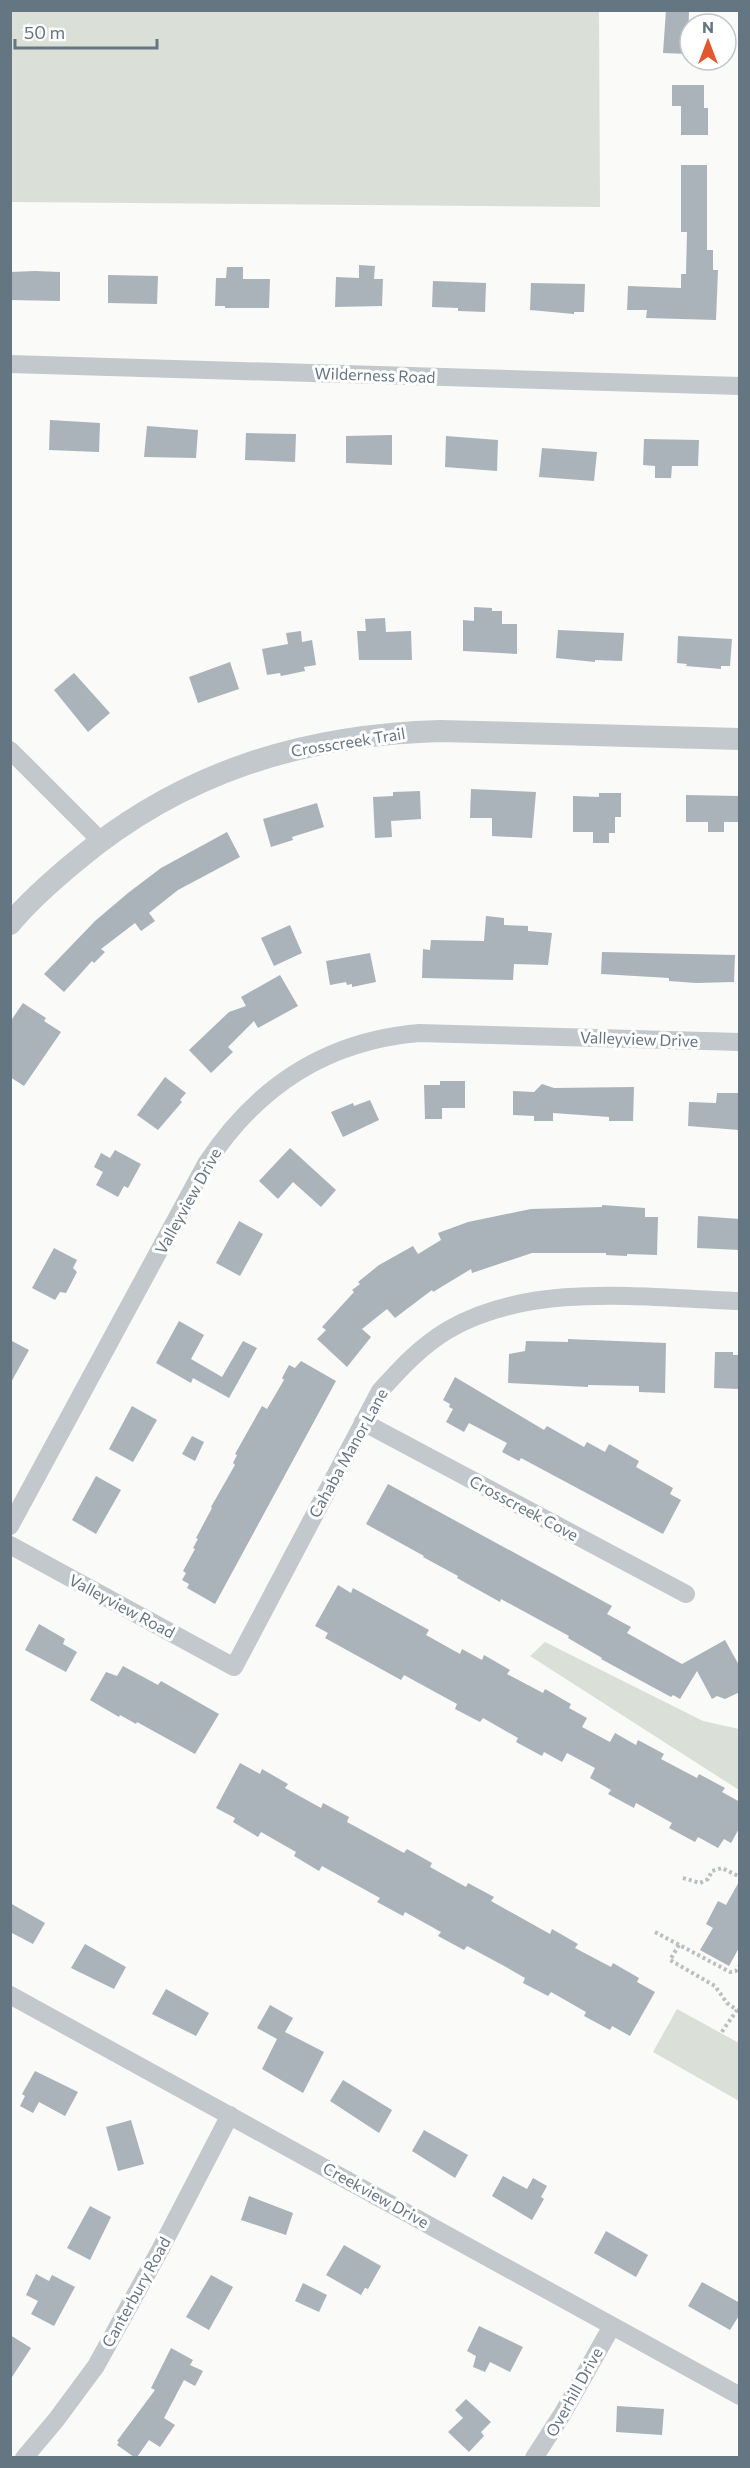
<svg xmlns="http://www.w3.org/2000/svg" width="750" height="2468" viewBox="0 0 750 2468" font-family="Commissioner,sans-serif">
<rect width="100%" height="100%" fill="#fafaf8"/>
<!-- green -->
<g fill="#dadfd7">
<polygon points="11,10 599,11 600,207 11,202"/>
<polygon points="545,1642 703,1721 739,1729 739,1790 530,1656"/>
<polygon points="677,2009 739,2043 739,2101 653,2052"/>
</g>
<!-- building -->
<g fill="#aab3b9">
<polygon points="666,10 689,10 688,54 663,53"/>
<polygon points="672,85 704,85 704,108 708,108 708,135 681,135 681,106 672,106"/>
<polygon points="681,165 707,165 707,250 713,250 713,270 718,270 716,320 646,318 647,310 627,310 628,286 681,288 681,274 686,274 687,232 681,232"/>
<polygon points="359,265 375,266 374,279 383,279 382,306 335,307 336,277 359,278"/>
<polygon points="227,267 243,267 243,279 270,279 269,308 225,308 225,306 215,306 216,278 226,278"/>
<polygon points="35,271 60,272 60,301 10,300 10,272"/>
<polygon points="108,275 158,276 157,304 108,303"/>
<polygon points="433,281 486,283 485,312 458,311 458,308 432,307"/>
<polygon points="531,283 585,284 584,312 574,312 574,314 530,310"/>
<polygon points="50,420 100,423 99,452 49,450"/>
<polygon points="147,426 198,430 196,458 144,457"/>
<polygon points="246,433 296,434 295,462 245,460"/>
<polygon points="392,435 392,465 346,463 346,436"/>
<polygon points="446,436 498,440 497,471 445,467"/>
<polygon points="644,439 699,440 698,466 672,466 671,478 655,478 655,466 643,465"/>
<polygon points="542,448 597,452 594,481 539,477"/>
<polygon points="474,607 492,608 492,611 502,611 502,624 517,624 517,654 463,651 463,620 474,621"/>
<polygon points="385,618 386,632 411,631 412,660 359,660 357,631 366,631 365,619"/>
<polygon points="558,630 624,633 622,661 595,660 595,662 556,658"/>
<polygon points="301,631 302,642 312,640 316,665 304,667 305,671 281,676 280,673 267,675 262,649 288,644 286,633"/>
<polygon points="678,636 732,639 730,666 721,666 721,669 686,666 687,664 677,663"/>
<polygon points="230,662 239,689 198,703 189,677"/>
<polygon points="74,673 110,713 88,732 54,690"/>
<polygon points="471,789 536,792 532,838 492,836 492,818 470,818"/>
<polygon points="420,791 421,819 391,821 392,837 375,838 373,797 393,796 393,792"/>
<polygon points="599,793 621,793 621,817 615,817 615,833 609,833 609,843 593,843 593,832 573,832 573,796 599,797"/>
<polygon points="686,795 740,796 740,822 724,822 724,832 708,832 708,822 686,822"/>
<polygon points="317,803 324,827 292,837 293,840 271,847 263,819"/>
<polygon points="227,832 240,857 178,890 149,913 155,921 141,931 135,923 101,949 105,952 94,963 92,961 64,992 44,974 95,921 128,893 161,868"/>
<polygon points="486,916 504,918 504,925 528,926 528,931 552,933 548,965 514,964 513,980 422,978 423,949 430,950 431,940 484,941"/>
<polygon points="290,925 302,953 274,966 261,938"/>
<polygon points="602,952 735,955 734,982 696,983 669,981 669,978 601,974"/>
<polygon points="370,953 376,982 352,987 352,984 347,985 346,982 330,985 326,961"/>
<polygon points="280,975 298,1006 258,1028 254,1021 228,1047 233,1052 211,1073 189,1050 229,1012 246,1006 241,997"/>
<polygon points="23,1003 46,1018 44,1021 61,1032 24,1086 10,1077 10,1022"/>
<polygon points="165,1077 186,1093 180,1100 182,1102 158,1130 137,1115"/>
<polygon points="440,1081 465,1081 465,1108 442,1108 442,1119 425,1119 424,1085 440,1085"/>
<polygon points="542,1084 554,1088 634,1087 633,1121 609,1121 609,1117 553,1113 553,1121 534,1121 534,1116 513,1115 513,1091 534,1092"/>
<polygon points="717,1093 740,1093 739,1130 688,1126 689,1102 716,1103"/>
<polygon points="370,1100 379,1120 343,1137 331,1112 353,1103 354,1106"/>
<polygon points="290,1148 336,1190 321,1207 293,1182 278,1199 259,1181"/>
<polygon points="115,1150 141,1164 128,1188 124,1186 118,1197 96,1185 103,1172 94,1167 101,1153 110,1158"/>
<polygon points="602,1205 645,1208 645,1217 658,1217 657,1255 627,1254 627,1256 606,1255 606,1253 532,1253 472,1273 471,1269 433,1292 432,1290 395,1318 387,1309 362,1329 371,1337 347,1367 317,1339 326,1330 322,1327 354,1292 352,1290 360,1284 358,1282 379,1265 413,1246 418,1254 441,1240 438,1233 468,1222 531,1209 602,1207"/>
<polygon points="698,1216 740,1219 740,1250 697,1248"/>
<polygon points="239,1221 263,1234 240,1276 216,1263"/>
<polygon points="54,1248 77,1260 73,1268 77,1272 66,1293 60,1292 55,1300 32,1288"/>
<polygon points="179,1321 204,1335 191,1359 222,1377 243,1341 257,1348 229,1398 193,1378 191,1383 156,1363"/>
<polygon points="568,1339 666,1343 665,1393 639,1392 639,1386 588,1385 588,1387 508,1383 509,1354 525,1351 526,1341 568,1342"/>
<polygon points="10,1340 29,1350 10,1384"/>
<polygon points="715,1352 733,1352 733,1355 740,1355 739,1389 714,1388"/>
<polygon points="301,1361 336,1381 215,1604 187,1588 189,1584 182,1580 186,1573 183,1571 195,1549 193,1548 198,1539 196,1538 212,1508 211,1507 235,1465 233,1463 237,1455 235,1454 262,1406 267,1409 284,1380 282,1378 289,1365 295,1368"/>
<polygon points="455,1377 544,1430 547,1426 584,1447 587,1442 605,1452 609,1444 639,1461 636,1467 673,1488 670,1494 681,1500 663,1534 521,1458 519,1461 502,1452 507,1443 469,1423 464,1432 446,1422 453,1409 449,1407 450,1404 443,1400"/>
<polygon points="132,1406 157,1420 133,1462 109,1449"/>
<polygon points="192,1436 204,1442 195,1461 182,1454"/>
<polygon points="96,1476 121,1490 96,1534 72,1520"/>
<polygon points="388,1484 612,1606 607,1614 631,1627 627,1633 682,1664 725,1640 740,1667 740,1692 725,1699 717,1696 712,1699 697,1671 680,1699 673,1695 671,1697 601,1659 602,1658 568,1638 569,1636 501,1599 500,1602 457,1578 458,1576 423,1557 424,1556 366,1524"/>
<polygon points="338,1585 351,1593 353,1588 429,1630 426,1635 460,1654 462,1649 482,1660 484,1655 510,1670 507,1674 543,1693 545,1689 571,1704 569,1708 587,1718 582,1727 610,1742 615,1733 636,1745 638,1740 664,1754 661,1759 697,1778 699,1774 725,1788 722,1792 740,1802 740,1827 731,1843 724,1839 718,1848 698,1837 695,1842 669,1828 672,1823 636,1803 634,1808 608,1794 611,1790 590,1778 595,1768 567,1753 562,1762 544,1752 542,1756 516,1742 518,1738 483,1718 480,1722 455,1709 457,1704 404,1675 401,1680 325,1638 328,1633 315,1626"/>
<polygon points="39,1624 65,1639 63,1644 77,1652 66,1672 25,1650"/>
<polygon points="123,1666 158,1685 161,1681 219,1714 195,1754 137,1722 136,1724 120,1715 119,1717 90,1700 106,1672 117,1676"/>
<polygon points="240,1763 260,1774 262,1769 288,1784 285,1788 321,1808 323,1803 349,1817 347,1822 404,1853 407,1849 432,1863 430,1867 466,1887 468,1883 494,1897 491,1901 550,1934 552,1929 578,1944 575,1948 611,1967 613,1963 639,1978 637,1982 655,1992 630,2036 612,2026 610,2030 584,2016 586,2012 551,1992 548,1996 523,1983 525,1978 506,1967 467,1946 464,1950 438,1936 441,1932 405,1912 403,1916 377,1902 380,1898 322,1866 319,1871 294,1856 296,1852 261,1832 258,1837 233,1822 235,1818 216,1808"/>
<polygon points="740,1880 740,1946 729,1966 700,1950 713,1928 706,1924 718,1901 726,1905"/>
<polygon points="10,1903 45,1923 33,1944 10,1932"/>
<polygon points="85,1944 126,1967 114,1989 71,1968"/>
<polygon points="166,1989 209,2013 196,2036 152,2014"/>
<polygon points="270,2005 293,2018 285,2032 324,2052 303,2093 262,2069 277,2039 257,2028"/>
<polygon points="35,2071 78,2092 65,2116 39,2102 33,2113 20,2106 25,2096 22,2094"/>
<polygon points="343,2080 392,2110 379,2133 330,2101"/>
<polygon points="131,2120 144,2164 118,2171 106,2127"/>
<polygon points="424,2130 468,2155 455,2178 412,2151"/>
<polygon points="503,2176 527,2189 533,2178 547,2186 541,2197 544,2199 532,2220 492,2196"/>
<polygon points="249,2196 293,2213 286,2235 241,2220"/>
<polygon points="90,2206 111,2217 90,2260 67,2248"/>
<polygon points="606,2231 648,2255 636,2277 594,2253"/>
<polygon points="344,2245 381,2266 368,2289 365,2288 361,2295 326,2275"/>
<polygon points="36,2274 49,2281 52,2275 75,2287 54,2326 31,2314 38,2301 26,2295"/>
<polygon points="211,2275 233,2287 209,2330 186,2317"/>
<polygon points="702,2282 740,2303 740,2314 730,2330 688,2306"/>
<polygon points="303,2283 327,2295 319,2312 295,2301"/>
<polygon points="479,2326 523,2347 510,2372 490,2362 485,2372 473,2367 476,2356 467,2351"/>
<polygon points="10,2335 31,2348 10,2380"/>
<polygon points="171,2348 193,2360 190,2365 203,2371 195,2386 184,2380 164,2418 175,2425 160,2447 149,2440 137,2457 134,2457 117,2445 119,2442 117,2441 155,2390 151,2388"/>
<polygon points="466,2399 491,2422 481,2432 484,2436 469,2452 448,2432 463,2418 455,2410"/>
<polygon points="617,2406 664,2409 662,2435 616,2432"/>
</g>
<g fill="none" stroke-linecap="round" stroke-linejoin="round">
<!-- path -->
<g stroke="#bbbfc2" stroke-width="4" stroke-dasharray="3 3" stroke-linecap="butt">
<polyline points="683,1878 700,1883 708,1879 712,1871 722,1868 740,1877"/>
<polyline points="655,1932 730,1972 736,1971 740,1965"/>
<polyline points="679,1945 670,1960 715,1986 727,2003 737,2010 721,2033"/>
</g>
<!-- minor -->
<g stroke="#c3c8cc" stroke-width="18">
<polyline points="10,364 740,386"/>
<polyline points="10,750 101,841"/>
<polyline points="363,1422 686,1594"/>
<path d="M10,1526l196,-362c51,-78 120,-123 213,-131l321,9"/>
<path d="M10,1545l224,122 146,-276c21,-23 41,-45 68,-61 83,-49 198,-32 292,-29"/>
<polyline points="10,1995 740,2396"/>
<polyline points="24,2458 56,2420 96,2366 160,2250 230,2115"/>
<polyline points="534,2458 563,2413 612,2326"/>
</g>
<!-- tertiary -->
<path stroke="#c3c8cc" stroke-width="22" d="M10,924c19,-23 43,-44 66,-63 106,-89 227,-126 364,-130l300,8"/>
</g>
<g text-anchor="middle" stroke-width="6" stroke-linejoin="round" paint-order="stroke">
<!-- street labels -->
<g font-size="16" fill="#657683" stroke="#fff">
<text transform="translate(375 375) rotate(2)" y="6">Wilderness Road</text>
<text transform="translate(348 742) rotate(-9)" y="6">Crosscreek Trail</text>
<text transform="translate(639 1039) rotate(2)" y="6">Valleyview Drive</text>
<text transform="translate(188 1201) rotate(-61)" y="6">Valleyview Drive</text>
<text transform="translate(348 1453) rotate(-61)" y="6">Cahaba Manor Lane</text>
<text transform="translate(524 1508) rotate(28)" y="6">Crosscreek Cove</text>
<text transform="translate(122 1606) rotate(28)" y="6">Valleyview Road</text>
<text transform="translate(376 2195) rotate(29)" y="6">Creekview Drive</text>
<text transform="translate(136 2292) rotate(-61)" y="6">Canterbury Road</text>
<text transform="translate(574 2392) rotate(-61)" y="6">Overhill Drive</text>
</g>
</g>
<!-- border -->
<rect width="750" height="2468" fill="none" stroke="#657683" stroke-width="24"/>
<!-- north arrow -->
<g transform="translate(708 42)"><circle r="28" fill="#ffffff" stroke="#c1c8cd" stroke-width="1.5"/>
<path d="M0-4.5L10 22L0 15L-10 22Z" fill="#e4572e"/>
<text y="-9" font-size="16" font-weight="bold" text-anchor="middle" fill="#657683">N</text>
</g>
<!-- scale -->
<path d="M15 39v9h142v-9" fill="none" stroke="#657683" stroke-width="3"/>
<text x="24" y="39" font-size="18" fill="#657683" stroke="#ffffff" stroke-width="4.5" paint-order="stroke">50 m</text>
</svg>
